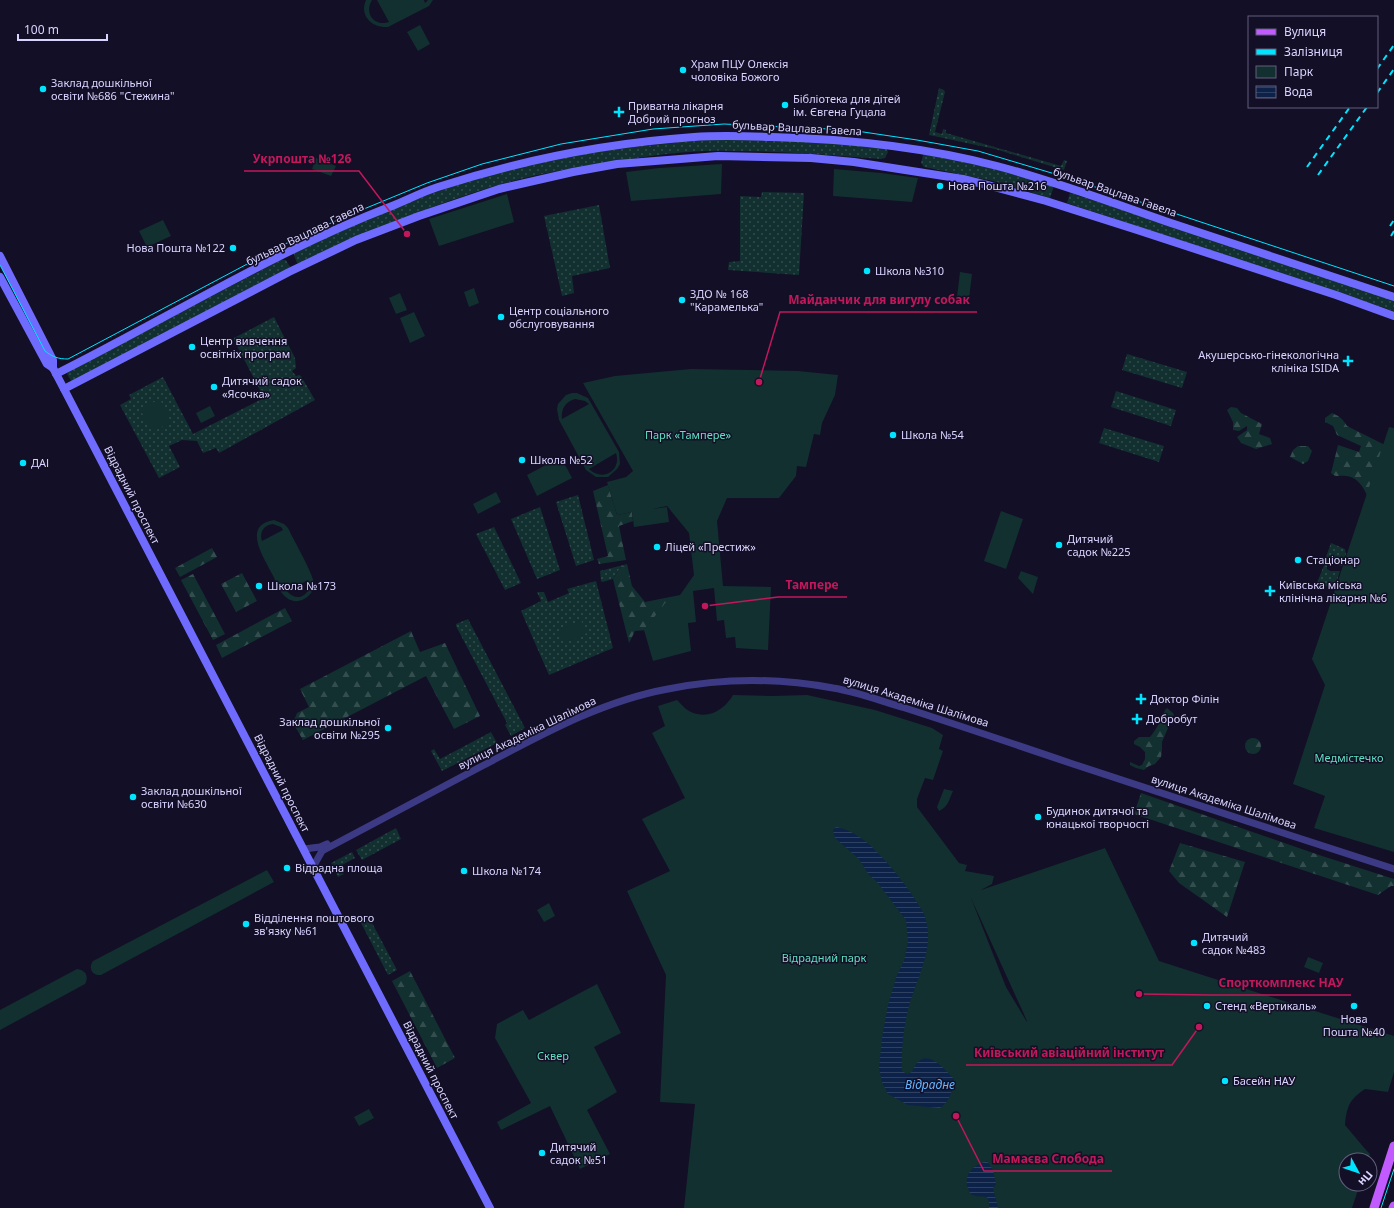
<svg xmlns="http://www.w3.org/2000/svg" width="1394" height="1208" viewBox="0 0 1394 1208" font-family="'Noto Sans',sans-serif">
<defs>
<pattern id="grass-dots" width="8" height="8" patternUnits="userSpaceOnUse"><rect width="8" height="8" fill="#12302f"/><path d="M2 2h.1M6 6h.1" fill="none" stroke="#344d4e" stroke-width="1.8" stroke-linecap="round"/></pattern>
<pattern id="forest-firs" width="22" height="20" patternUnits="userSpaceOnUse"><rect width="22" height="20" fill="#12302f"/><path d="M5 1l3.5 6h-7zM16 11l3.5 6h-7z" fill="#344d4e"/></pattern>
<pattern id="water-rules" width="6" height="5" patternUnits="userSpaceOnUse"><rect width="6" height="5" fill="#0c2248"/><path d="M0 2.5h6" fill="none" stroke="#2f4163"/></pattern>
</defs>
<rect width="100%" height="100%" fill="#130f26"/>
<!-- grass -->
<g fill="url(#grass-dots)">
<polygon points="939,88 944,90 945,92 935,132 942,134 943,129 946,130 946,133 1061,166 1064,160 1067,161 1064,170 995,149 929,135"/>
<path d="M727,138l83,1 76,9 2,4 -3,6 -4,1c-51,-4 -101,-8 -151,-8 -37,-1 -75,4 -111,10 -42,6 -84,13 -124,25 -68,20 -132,50 -196,78l-2,-1 -3,-8v-2c64,-31 129,-59 197,-79 76,-22 157,-29 236,-36z"/>
<polygon points="927,154 995,169 1054,186 1050,198 993,181 924,167 921,163 923,155"/>
<polygon points="762,192 804,193 799,275 728,270 729,262 740,261 740,196 761,197"/>
<polygon points="1070,193 1394,298 1394,311 1067,203"/>
<polygon points="599,205 610,268 572,276 574,293 562,296 544,216"/>
<polygon points="281,260 286,260 290,267 74,381 71,381 67,374 69,371"/>
<polygon points="274,317 295,358 296,368 292,371 296,376 299,375 301,376 315,400 219,453 216,448 203,453 197,441 182,440 169,446 180,467 159,478 120,405 131,399 129,395 163,377 193,434 264,398 234,340 234,338"/>
<polygon points="1127,354 1187,372 1182,388 1122,370"/>
<polygon points="1116,391 1176,410 1171,426 1111,407"/>
<polygon points="1104,428 1164,446 1159,462 1099,443"/>
<polygon points="578,495 594,560 576,566 556,502"/>
<polygon points="540,507 560,570 537,579 511,519"/>
<polygon points="494,527 521,583 505,590 476,534"/>
<path d="M1331,543l14,6 1,5 -4,12 -4,-1c-1,-5 -6,-6 -10,-2l-4,-1z"/>
<polygon points="627,564 620,568 613,579 602,582 601,581 600,571"/>
<polygon points="1324,565 1327,565 1327,569 1330,571 1340,571 1336,584 1332,588 1317,583"/>
<polygon points="596,581 613,648 549,675 521,611 541,601 537,592 544,592 548,602 569,593 567,589"/>
<polygon points="468,619 525,728 511,736 505,725 507,723 456,626 456,624"/>
<polygon points="491,732 497,743 442,771 431,751 434,749 440,759"/>
<polygon points="396,828 401,839 362,860 356,850"/>
<polygon points="352,852 355,858 340,866 344,874 338,877 331,863"/>
<polygon points="370,919 397,970 388,975 361,923"/>
</g>
<!-- forest -->
<g fill="url(#forest-firs)">
<polygon points="1231,407 1237,408 1241,413 1262,424 1259,434 1270,438 1272,444 1256,449 1241,443 1237,437 1247,430 1247,426 1239,431 1233,430 1233,422 1227,410"/>
<path d="M1332,413c7,3 11,6 15,13l42,21 -20,53c-4,-10 -10,-23 -23,-24 -7,-1 -10,2 -15,-3l7,-28 21,7 2,-6 -24,-11 -4,-9 -8,-4v-4z"/>
<polygon points="1298,446 1308,446 1312,451 1308,461 1303,464 1290,457 1293,450"/>
<polygon points="608,485 617,515 632,512 633,521 619,526 626,560 599,564 597,559 608,556 593,491"/>
<polygon points="212,548 217,557 180,577 175,568"/>
<polygon points="627,564 632,586 645,602 670,597 674,602 647,630 635,631 629,643 613,579 620,568"/>
<polygon points="242,573 257,601 236,612 221,584"/>
<polygon points="193,574 225,634 213,640 181,580"/>
<polygon points="285,608 292,621 222,658 216,645"/>
<polygon points="411,631 420,652 445,643 480,716 454,729 426,676 303,740 293,723 297,713 309,707 300,689"/>
<path d="M1167,708l6,5 1,2 -5,6 -1,7 -6,14v8l-1,7 -6,7 -6,2 -5,4 -8,-2 -6,-3v-3l9,4 3,-1 3,-6v-7l-5,-5 -6,-3v-3l5,-4h11c6,-7 12,-18 15,-27z"/>
<circle cx="1253" cy="746" r="8"/>
<polygon points="1141,793 1319,855 1394,879 1394,886 1391,886 1378,895 1134,814"/>
<polygon points="1180,843 1245,862 1227,917 1179,883 1169,871"/>
<polygon points="410,971 455,1058 437,1068 392,981"/>
</g>
<!-- park -->
<g fill="#12302f" fill-rule="evenodd">
<path d="M366,0h6c-8,13 2,27 17,22l-12,-22h47l1,3 3,-3h5l-4,6 -41,21c-16,1 -29,-11 -22,-27z"/>
<polygon points="420,25 430,44 418,51 407,32"/>
<polygon points="316,158 336,166 331,176 312,169"/>
<polygon points="722,164 721,194 631,201 626,172 659,168"/>
<polygon points="834,169 881,173 918,178 912,202 833,196"/>
<polygon points="507,194 514,222 439,246 429,219"/>
<polygon points="163,220 171,236 147,247 139,231"/>
<polygon points="960,272 972,274 969,299 957,297"/>
<polygon points="474,288 479,303 469,307 464,292"/>
<polygon points="400,293 407,310 396,314 389,298"/>
<polygon points="414,312 425,336 410,343 400,318"/>
<polygon points="287,344 295,358 284,363 277,349"/>
<polygon points="691,369 798,371 838,375 835,395 822,423 820,435 814,434 806,467 797,466 796,476 779,498 727,498 717,521 723,586 771,587 768,650 736,648 735,637 726,638 724,620 717,621 714,588 693,591 696,622 688,623 691,651 653,661 644,630 670,597 680,595 694,575 689,533 667,506 652,509 667,507 669,522 634,527 632,512 617,515 607,482 626,477 633,471 583,383 615,376"/>
<path d="M572,393h5l11,5 31,54 1,12 -3,5 -9,8h-12l-10,-7 -27,-50 -2,-11 1,-5 8,-9zM575,399l10,2 4,3 -27,15c-1,-10 3,-17 13,-20zM616,453c6,18 -14,29 -27,16z"/>
<polygon points="160,399 171,422 152,432 140,409"/>
<polygon points="210,406 215,416 201,423 196,413"/>
<polygon points="1389,427 1394,428 1394,852 1314,828 1325,796 1293,784 1325,685 1312,659"/>
<polygon points="561,457 572,478 537,496 527,475"/>
<polygon points="496,492 501,502 478,514 473,504"/>
<polygon points="1001,511 1023,519 1006,569 984,561"/>
<path d="M274,520l10,4 4,4c5,11 26,47 26,56 0,6 -4,12 -10,15 -5,3 -12,3 -17,-1 -8,-5 -11,-18 -16,-26 -8,-16 -29,-47 3,-52zM273,524l8,3 2,3 -21,11c-3,-9 2,-16 11,-17zM308,580l1,8c-4,11 -15,12 -22,3z"/>
<polygon points="1021,571 1038,577 1033,594 1018,578"/>
<polygon points="581,620 587,633 565,643 559,630"/>
<path d="M733,695l39,1 35,-1 68,15 57,18 11,7 -4,14 4,2 -10,29 -8,-2 -8,21v8l42,56 8,2 -2,6 29,5 -2,8 -11,6 124,-42 54,113 153,49 -2,8 2,-8 82,26v36l-6,20 -23,-3c-16,11 -18,17 -20,36l21,25 4,4 -2,6h-22v24h14l-8,24h-668l11,-104 -35,-2 6,-127 -39,-84 43,-20 -28,-52 43,-21 -33,-65 13,-7 -7,-20 19,-6c4,4 9,10 14,12 18,8 34,-3 42,-17zM971,898l56,123v1l-21,-35z"/>
<path d="M944,789l9,2c-4,9 -5,16 -14,20l-2,-4z"/>
<path d="M267,870l7,12 -173,93c-9,1 -13,-7 -8,-14z"/>
<polygon points="549,903 555,916 544,922 537,910"/>
<polygon points="1308,957 1323,963 1319,973 1304,967"/>
<path d="M77,969c9,1 12,8 8,15l-85,46v-20z"/>
<polygon points="597,984 621,1033 594,1047 617,1092 587,1110 610,1154 580,1169 550,1106 501,1130 497,1122 531,1103 495,1038 497,1024 523,1010 529,1020"/>
<polygon points="369,1109 374,1118 359,1126 354,1117"/>
</g>
<!-- water -->
<g fill="url(#water-rules)">
<path d="M836,827c22,4 38,21 53,38 11,12 20,25 29,39 2,4 6,8 7,13 11,34 -11,64 -18,97 -4,18 -6,39 -5,57l5,3 5,-2c11,-28 29,-7 42,7 -2,13 -4,22 -14,29l-32,-3 -20,-11 -6,-12 -3,-14 3,-30 6,-33 9,-30 7,-14 4,-19 -2,-22 -29,-38 -8,-7 -10,-16 -24,-21 -2,-8z"/>
<path d="M987,1161l6,9 3,14 -3,4 5,20h-9v-6l-2,-5c-5,-1 -13,0 -16,-3 -2,-2 -3,-6 -4,-8 -2,-15 8,-21 20,-25z"/>
</g>
<g fill="none" stroke-linecap="round" stroke-linejoin="round">
<!-- tertiary -->
<g stroke="#3d3a85" stroke-width="7">
<polyline points="304,849 320,847 327,844"/>
<path d="M313,867l9,-16c54,-29 108,-57 162,-86 59,-31 118,-64 184,-76 54,-11 111,-11 165,-1 25,4 48,13 72,20 56,18 112,37 168,56 107,36 214,70 321,105"/>
</g>
<!-- secondary -->
<g stroke="#6f6bff" stroke-width="8">
<polyline points="0,256 53,360 53,368"/>
<polyline points="0,277 47,364 53,368 64,389 490,1208"/>
<path d="M56,374c112,-56 219,-123 336,-168 15,-6 30,-14 46,-19 83,-27 170,-44 256,-50 26,-2 53,-1 78,0 76,2 152,10 225,29 57,15 113,36 168,55 76,25 153,51 229,76"/>
<polyline points="64,389 289,272 356,240 419,216 499,189 573,172 617,164 718,156 811,158 854,162 963,179 991,186 1046,201 1137,230 1336,295 1394,316"/>
</g>
<!-- primary -->
<g stroke="#c25bff" stroke-width="9">
<polyline points="1374,1208 1394,1146"/>
<polyline points="1393,1208 1394,1206"/>
</g>
<!-- tram -->
<g stroke="#00e5ff" stroke-width="1">
<path d="M0,265l45,86c8,6 13,8 23,8l217,-115 57,-26 85,-35 55,-19 79,-20 92,-15 71,-5 126,6 67,10 61,11 87,26 329,109"/>
<polyline points="1381,1208 1394,1169"/>
</g>
<!-- rail -->
<g stroke="#00e5ff" stroke-width="2" stroke-dasharray="6 5" stroke-linecap="butt">
<polyline points="1377,69 1394,45"/>
<polyline points="1377,93 1394,69"/>
<polyline points="1307,167 1350,107"/>
<polyline points="1318,175 1367,107"/>
<polyline points="1390,226 1394,220"/>
<polyline points="1391,236 1394,231"/>
</g>
</g>
<!-- markers -->
<g fill="#00e5ff" stroke="#130f26" stroke-width="1.5">
<circle cx="683" cy="70" r="4"/>
<circle cx="43" cy="89" r="4"/>
<circle cx="785" cy="105" r="4"/>
<path d="M617 106h4v4h4v4h-4v4h-4v-4h-4v-4h4z"/>
<circle cx="940" cy="186" r="4"/>
<circle cx="233" cy="248" r="4"/>
<circle cx="867" cy="271" r="4"/>
<circle cx="682" cy="300" r="4"/>
<circle cx="501" cy="317" r="4"/>
<circle cx="192" cy="347" r="4"/>
<path d="M1346 355h4v4h4v4h-4v4h-4v-4h-4v-4h4z"/>
<circle cx="214" cy="387" r="4"/>
<circle cx="893" cy="435" r="4"/>
<circle cx="522" cy="460" r="4"/>
<circle cx="23" cy="463" r="4"/>
<circle cx="1059" cy="545" r="4"/>
<circle cx="657" cy="547" r="4"/>
<circle cx="1298" cy="560" r="4"/>
<circle cx="259" cy="586" r="4"/>
<path d="M1268 585h4v4h4v4h-4v4h-4v-4h-4v-4h4z"/>
<path d="M1139 693h4v4h4v4h-4v4h-4v-4h-4v-4h4z"/>
<path d="M1135 713h4v4h4v4h-4v4h-4v-4h-4v-4h4z"/>
<circle cx="388" cy="728" r="4"/>
<circle cx="133" cy="797" r="4"/>
<circle cx="1038" cy="817" r="4"/>
<circle cx="287" cy="868" r="4"/>
<circle cx="464" cy="871" r="4"/>
<circle cx="246" cy="924" r="4"/>
<circle cx="1194" cy="943" r="4"/>
<circle cx="1207" cy="1006" r="4"/>
<circle cx="1354" cy="1006" r="4"/>
<circle cx="1225" cy="1081" r="4"/>
<circle cx="542" cy="1153" r="4"/>
</g>
<g text-anchor="middle" stroke-width="3" stroke-linejoin="round" paint-order="stroke">
<!-- poi labels -->
<g font-size="11" fill="#d9d4ff" stroke="#130f26" text-anchor="start">
<text x="691" y="68">Храм ПЦУ Олексія<tspan x="691" dy="13">чоловіка Божого</tspan></text>
<text x="51" y="87">Заклад дошкільної<tspan x="51" dy="13">освіти №686 "Стежина"</tspan></text>
<text x="793" y="103">Бібліотека для дітей<tspan x="793" dy="13">ім. Євгена Гуцала</tspan></text>
<text x="628" y="110">Приватна лікарня<tspan x="628" dy="13">Добрий прогноз</tspan></text>
<text x="948" y="190">Нова Пошта №216</text>
<text x="225" y="252" text-anchor="end">Нова Пошта №122</text>
<text x="875" y="275">Школа №310</text>
<text x="690" y="298">ЗДО № 168<tspan x="690" dy="13">"Карамелька"</tspan></text>
<text x="509" y="315">Центр соціального<tspan x="509" dy="13">обслуговування</tspan></text>
<text x="200" y="345">Центр вивчення<tspan x="200" dy="13">освітніх програм</tspan></text>
<text x="1339" y="359" text-anchor="end">Акушерсько-гінекологічна<tspan x="1339" dy="13">клініка ISIDA</tspan></text>
<text x="222" y="385">Дитячий садок<tspan x="222" dy="13">«Ясочка»</tspan></text>
<text x="901" y="439">Школа №54</text>
<text x="530" y="464">Школа №52</text>
<text x="31" y="467">ДАІ</text>
<text x="1067" y="543">Дитячий<tspan x="1067" dy="13">садок №225</tspan></text>
<text x="665" y="551">Ліцей «Престиж»</text>
<text x="1306" y="564">Стаціонар</text>
<text x="1279" y="589">Київська міська<tspan x="1279" dy="13">клінічна лікарня №6</tspan></text>
<text x="267" y="590">Школа №173</text>
<text x="1150" y="703">Доктор Філін</text>
<text x="1146" y="723">Добробут</text>
<text x="380" y="726" text-anchor="end">Заклад дошкільної<tspan x="380" dy="13">освіти №295</tspan></text>
<text x="141" y="795">Заклад дошкільної<tspan x="141" dy="13">освіти №630</tspan></text>
<text x="1046" y="815">Будинок дитячої та<tspan x="1046" dy="13">юнацької творчості</tspan></text>
<text x="295" y="872">Відрадна площа</text>
<text x="472" y="875">Школа №174</text>
<text x="254" y="922">Відділення поштового<tspan x="254" dy="13">зв'язку №61</tspan></text>
<text x="1202" y="941">Дитячий<tspan x="1202" dy="13">садок №483</tspan></text>
<text x="1215" y="1010">Стенд «Вертикаль»</text>
<text x="1354" y="1023" text-anchor="middle">Нова<tspan x="1354" dy="13">Пошта №40</tspan></text>
<text x="1233" y="1085">Басейн НАУ</text>
<text x="550" y="1151">Дитячий<tspan x="550" dy="13">садок №51</tspan></text>
</g>
<!-- street labels -->
<g font-size="11" fill="#d9d4ff" stroke="#130f26">
<text transform="translate(797 128) rotate(3)" y="4">бульвар Вацлава Гавела</text>
<text transform="translate(1115 192) rotate(19)" y="4">бульвар Вацлава Гавела</text>
<text transform="translate(305 234) rotate(-26)" y="4">бульвар Вацлава Гавела</text>
<text transform="translate(132 495) rotate(63)" y="4">Відрадний проспект</text>
<text transform="translate(916 701) rotate(17)" y="4">вулиця Академіка Шалімова</text>
<text transform="translate(527 733) rotate(-26)" y="4">вулиця Академіка Шалімова</text>
<text transform="translate(282 783) rotate(63)" y="4">Відрадний проспект</text>
<text transform="translate(1224 802) rotate(18)" y="4">вулиця Академіка Шалімова</text>
<text transform="translate(431 1070) rotate(63)" y="4">Відрадний проспект</text>
</g>
<!-- park labels -->
<g font-size="11" fill="#5fe0c0" stroke="#130f26">
<text x="688" y="439">Парк «Тампере»</text>
<text x="1349" y="762">Медмістечко</text>
<text x="824" y="962">Відрадний парк</text>
<text x="553" y="1060">Сквер</text>
</g>
<!-- water labels -->
<g font-size="12" font-style="italic" fill="#62b6ff" stroke="#130f26">
<text x="930" y="1089">Відрадне</text>
</g>
</g>
<!-- callouts -->
<path fill="none" stroke="#c2185b" stroke-width="1.5" d="M407 234L359 171H244M759 382L780 312H977M705 606L778 597H847M1139 994L1210 995H1351M1199 1027L1172 1065H966M956 1116L984 1171H1112"/>
<g fill="#c2185b" stroke="#130f26" stroke-width="1.5">
<circle cx="407" cy="234" r="4"/>
<circle cx="759" cy="382" r="4"/>
<circle cx="705" cy="606" r="4"/>
<circle cx="1139" cy="994" r="4"/>
<circle cx="1199" cy="1027" r="4"/>
<circle cx="956" cy="1116" r="4"/>
</g>
<g font-size="12" text-anchor="middle" font-weight="bold" fill="#c2185b" stroke="#130f26" stroke-width="3" stroke-linejoin="round" paint-order="stroke">
<text x="302" y="163">Укрпошта №126</text>
<text x="879" y="304">Майданчик для вигулу собак</text>
<text x="812" y="589">Тампере</text>
<text x="1281" y="987">Спорткомплекс НАУ</text>
<text x="1069" y="1057">Київський авіаційний інститут</text>
<text x="1048" y="1163">Мамаєва Слобода</text>
</g>
<!-- legend -->
<rect x="1248" y="16" width="130" height="92" fill="#130f26" stroke="#625e7d"/>
<rect x="1256" y="29" width="20" height="6" fill="#c25bff" stroke="#625e7d"/>
<text x="1284" y="36" font-size="12" fill="#d9d4ff">Вулиця</text>
<rect x="1256" y="49" width="20" height="6" fill="#00e5ff" stroke="#625e7d"/>
<text x="1284" y="56" font-size="12" fill="#d9d4ff">Залізниця</text>
<rect x="1256" y="66" width="20" height="12" fill="#12302f" stroke="#625e7d"/>
<text x="1284" y="76" font-size="12" fill="#d9d4ff">Парк</text>
<rect x="1256" y="86" width="20" height="12" fill="url(#water-rules)" stroke="#625e7d"/>
<text x="1284" y="96" font-size="12" fill="#d9d4ff">Вода</text>
<!-- north arrow -->
<g transform="translate(1358 1172) rotate(130)"><circle r="19" fill="#130f26" stroke="#625e7d"/>
<path d="M0-3L7 15L0 10L-7 15Z" fill="#00e5ff"/>
<text y="-6" font-size="11" font-weight="bold" text-anchor="middle" fill="#d9d4ff">Пн</text>
</g>
<!-- scale -->
<path d="M18 34v6h89v-6" fill="none" stroke="#d9d4ff" stroke-width="2"/>
<text x="24" y="34" font-size="12" fill="#d9d4ff" stroke="#130f26" stroke-width="3" paint-order="stroke">100 m</text>
</svg>
